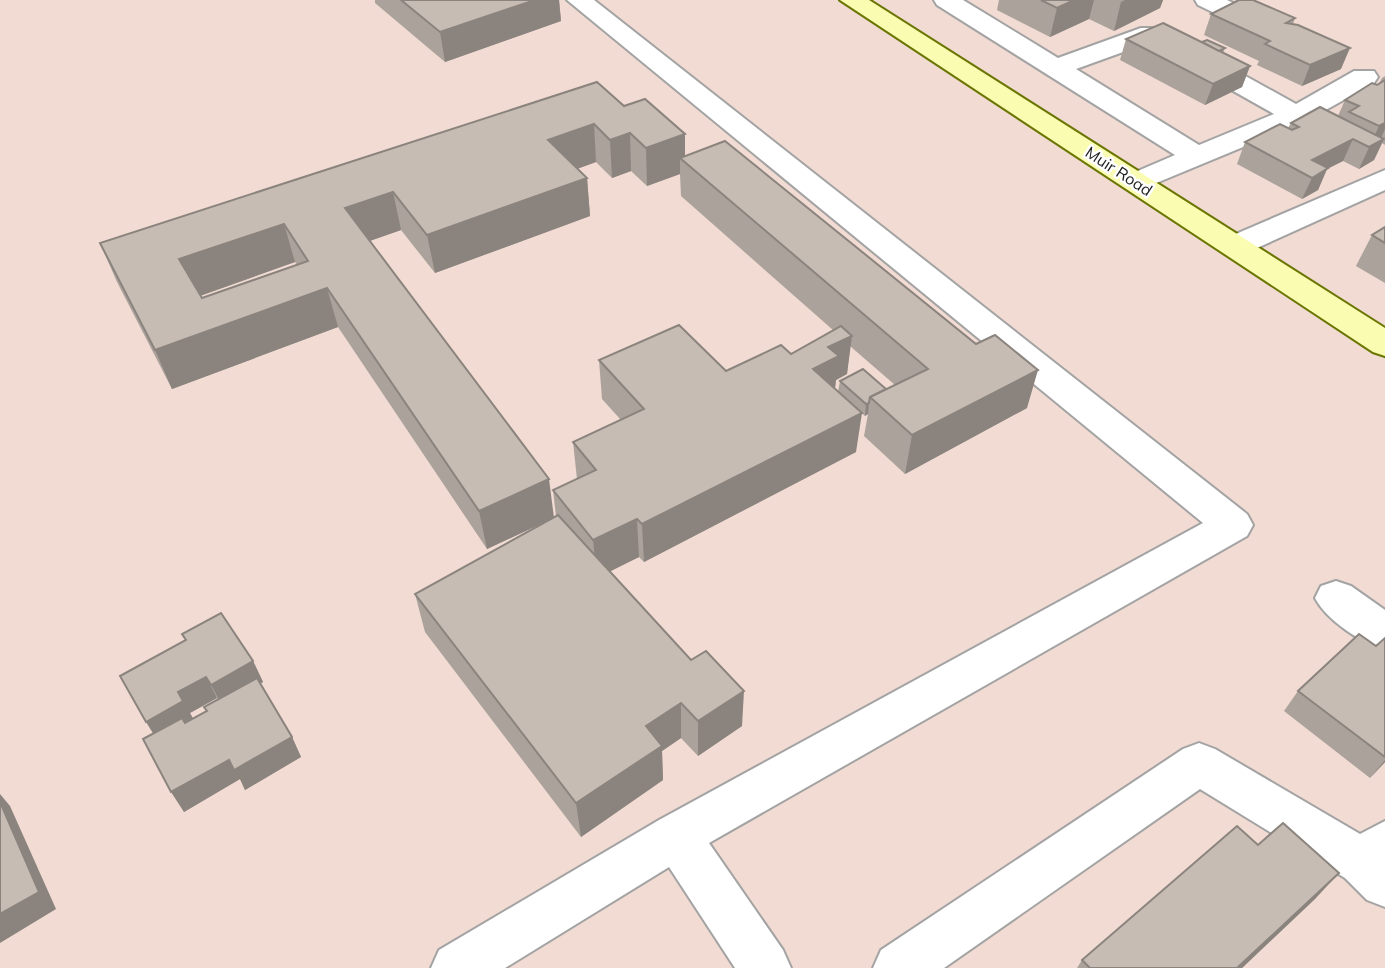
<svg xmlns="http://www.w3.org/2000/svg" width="1385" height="968" viewBox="0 0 1385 968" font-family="Mulish,sans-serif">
<rect width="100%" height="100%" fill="#eeeae1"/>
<!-- military -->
<rect fill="#f1dbd3" x="0" y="0" width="1385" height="968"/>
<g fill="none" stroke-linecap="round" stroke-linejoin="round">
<!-- street casing -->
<g stroke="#a3a3a3" stroke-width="4">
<g id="street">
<polygon points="567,0 594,0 1247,514 1253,525 1247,536 709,843 783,950 791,968 735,968 669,867 505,968 431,968 439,950 659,820 1203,523"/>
<path d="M934,0h29l95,58 83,-30h18l137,76 58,-33h20l4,6 -4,6 -68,38 -169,70 -11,-3 -4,-6 4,-6 49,-21 -238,-150zM1148,43l126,71 -75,31 -123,-76z"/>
<polygon points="1195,0 1227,0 1280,26 1284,31 1280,36 1262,36 1198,5"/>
<polygon points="1385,170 1385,190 1246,253 1235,256 1224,253 1219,246 1224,239"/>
<path d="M1336,581l15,5 34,24v41c-24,-9 -58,-30 -70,-53l6,-12z"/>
<polygon points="1199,743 1215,749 1360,834 1385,821 1385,907 1367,900 1345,878 1200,789 944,968 873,968 881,950 1183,749"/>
</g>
</g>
<!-- secondary casing -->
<g stroke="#6b7600" stroke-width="4">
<polygon id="secondary" points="840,0 869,0 1385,328 1385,356 1373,352"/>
</g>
<!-- street -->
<use href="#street" fill="#fff" fill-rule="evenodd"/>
<!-- secondary -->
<use href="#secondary" fill="#f9fcb1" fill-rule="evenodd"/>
</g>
<!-- wall -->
<g fill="#aaa29b" fill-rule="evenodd">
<polygon points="375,0 559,0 561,21 445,62 375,3"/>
<polygon points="999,0 1163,0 1160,8 1114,31 1089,19 1050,37 997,10"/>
<polygon points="1211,14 1295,18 1293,24 1341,69 1302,86 1257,65 1259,61 1204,35"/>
<polygon points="1126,39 1202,42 1225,48 1223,53 1250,66 1242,87 1205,105 1120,60"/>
<polygon points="1385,76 1385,145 1382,143 1374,160 1359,169 1343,161 1327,169 1318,190 1302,199 1237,164 1245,142 1288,128 1291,123 1338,116 1345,100 1379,84 1382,78"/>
<path d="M624,106l61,50 342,252 -122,66 -41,-38 4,-22 -3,2 -8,-7 -1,43 -212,110 -5,-5 -29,14 132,155 -44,30 -17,-18 -19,13 1,29 -82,57 -156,-205 -10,-38 138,-76 -66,31 -149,-222 -166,62 -55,-107 -17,-39zM596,162l16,16 19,-7 16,15 33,-12 1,22 152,134 -42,24 -65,17 -127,-11 3,39 19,21 -48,22 4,37 -24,11 3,26 -2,2 -184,-277 31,-11 34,43 155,-57 -3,-38 -10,-9zM295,262l2,3 -95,33 -2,-2zM850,346l45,39 -9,4 -46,-8 -2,11 -3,-3 1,-9 11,-6z"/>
<polygon points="1385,227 1385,283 1356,266 1372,235"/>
<path d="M182,634l71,27 10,21 -3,2 32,53 9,20 -56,33 -5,-11 -56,33 -31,-79 33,-93zM217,698l1,2 -11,11 -14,8 -3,-6z"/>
<polygon points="1385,638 1385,762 1370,778 1284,711 1298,691 1376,646"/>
<polygon points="1316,898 1242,968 1077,968 1082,960"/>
</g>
<!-- shaded-wall -->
<g fill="#8b847e">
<polygon points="535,0 559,0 561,21 445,62 440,32"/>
<polygon points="1074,0 1094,0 1089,19 1050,37 1057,8"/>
<polygon points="1125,0 1163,0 1160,8 1114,31 1121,2"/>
<polygon points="1350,48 1341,69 1302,86 1310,65"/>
<polygon points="1250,66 1242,87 1205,105 1213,84"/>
<polygon points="1385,123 1385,129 1379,142 1384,139 1374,160 1359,169 1379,126"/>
<polygon points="594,124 596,162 552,178 548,140"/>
<polygon points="630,133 631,171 612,178 610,140"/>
<polygon points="685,134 685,162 680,158 680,174 647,186 646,148"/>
<polygon points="1353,139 1343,161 1327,169 1318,190 1302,199 1312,178 1312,160"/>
<polygon points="587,178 590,216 435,273 427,235"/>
<polygon points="393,192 401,230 355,246 345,208"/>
<polygon points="284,224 295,262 194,298 179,259"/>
<polygon points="327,288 338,327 172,389 155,350"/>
<polygon points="852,336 847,374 836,380 834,395 813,369 828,347"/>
<polygon points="1038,370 1027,408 905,474 912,435"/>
<polygon points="869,403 868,414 865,416 866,404"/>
<polygon points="862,413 856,452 644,562 642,524"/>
<polygon points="549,479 554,518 487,549 479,511"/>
<polygon points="637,519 639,557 597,578 593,540"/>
<polygon points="253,661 263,682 222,705 211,685"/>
<polygon points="206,677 217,698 190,713 195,722 159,743 146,722 178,692"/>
<polygon points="744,691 742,726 698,756 698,721"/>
<polygon points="681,703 681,738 662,751 663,780 581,837 576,803 646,726"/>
<polygon points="292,737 301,757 245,790 240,779 184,812 171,792 229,760"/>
<polygon points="1385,760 1385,762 1370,778"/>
<polygon points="0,794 10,806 56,909 0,943"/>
<polygon points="1339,873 1316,898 1242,968 1237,968"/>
</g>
<!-- building -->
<g fill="#c6bcb4" stroke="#8b847e" stroke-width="2" fill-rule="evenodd">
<polygon points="401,0 535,0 440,32"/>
<polygon points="1041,0 1074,0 1057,8"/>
<polygon points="1239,0 1253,0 1295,18 1286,23 1298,25 1350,48 1310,65 1265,44 1270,41 1211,14"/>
<polygon points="1163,23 1250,66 1213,84 1126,39"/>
<polygon points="1207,40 1225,48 1219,51 1202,42"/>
<polygon points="1385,80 1385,123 1379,126 1349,112 1359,106 1345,100 1372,83 1377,85"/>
<path d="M597,82l27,24 21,-7 40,35 -39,14 -16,-15 -20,7 -16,-16 -46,16 39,38 -160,57 -34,-43 -48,16 204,271 -70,32 -152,-223 -172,62 -55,-107zM284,224l24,37 -106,37 -23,-39z"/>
<polygon points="1320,107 1384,139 1369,147 1353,139 1312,160 1328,168 1312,178 1245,142 1280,124 1292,130 1299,127 1291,123"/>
<polygon points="725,141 976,344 995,335 1038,370 912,435 870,397 928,369 680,158"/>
<polygon points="1385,227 1385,243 1372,235"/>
<polygon points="679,325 726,371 781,345 791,354 841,326 852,336 828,347 839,356 813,369 862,413 642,524 637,519 593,540 553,490 596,470 573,442 644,409 599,360"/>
<polygon points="863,369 886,389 870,397 869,403 866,404 840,381"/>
<polygon points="558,515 691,660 706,651 744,691 698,721 681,703 646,726 662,746 576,803 415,594"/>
<polygon points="221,613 253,661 211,685 206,677 178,692 183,701 146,722 120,676 186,640 182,634"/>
<polygon points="1359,634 1376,646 1385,638 1385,757 1298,691"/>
<polygon points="257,678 292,737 234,770 229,760 171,792 143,739 182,718 185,723 207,711 204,707"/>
<polygon points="0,802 39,892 0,914"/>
<polygon points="1283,823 1339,873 1237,968 1090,968 1082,960 1237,826 1258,845"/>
</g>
<g text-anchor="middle" stroke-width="5" stroke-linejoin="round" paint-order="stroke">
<!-- far-street labels -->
<g font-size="16" fill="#1c1c1c" stroke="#fff">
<text transform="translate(1119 171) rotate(33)" y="6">Muir Road</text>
</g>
</g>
</svg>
